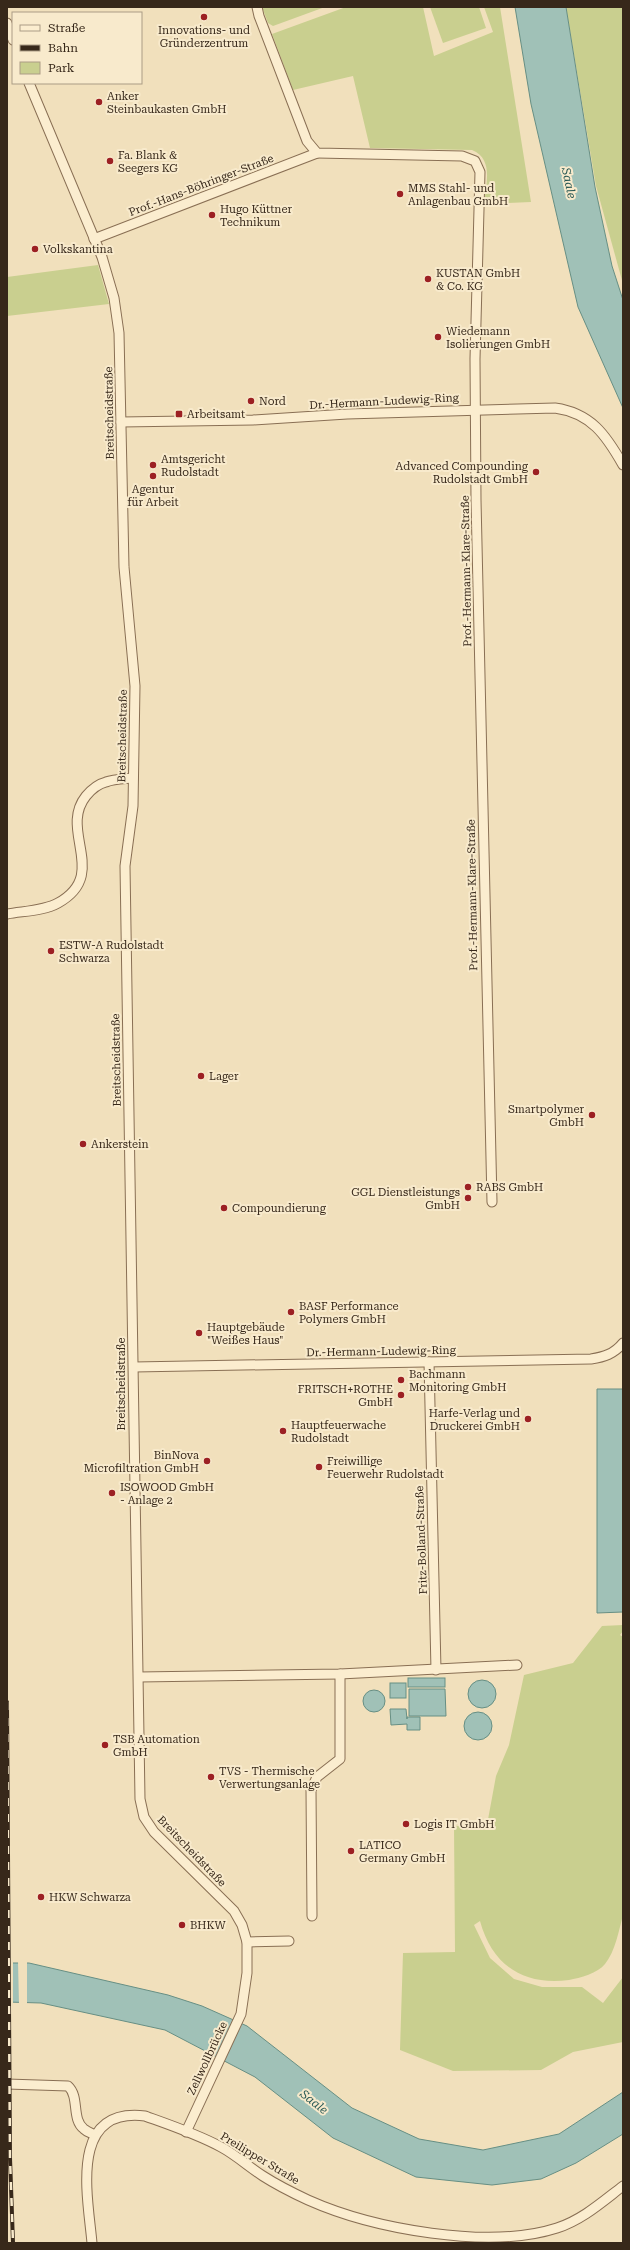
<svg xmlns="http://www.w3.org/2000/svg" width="630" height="2250" viewBox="0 0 630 2250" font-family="'Roboto Serif',serif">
<rect width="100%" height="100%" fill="#f1e0bc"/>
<!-- green -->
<g fill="#c9cf8f">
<polygon points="262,7 325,7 273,26 268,23"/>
<path d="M346,7h77l11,49 59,-24 -9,-25h16l31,195 -47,2c2,-20 10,-45 -12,-54l-102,-2 -17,-72 -60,14 -21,-56z"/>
<polygon points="430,7 479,7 486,28 443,43"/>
<polygon points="566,7 623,7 623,284 596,186"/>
<polygon points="98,265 109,304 7,316 7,277"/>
<path d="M623,1625v6l-3,4 3,2v278c-4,15 -8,37 -18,49 -7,9 -25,14 -36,16 -46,6 -77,-15 -89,-59l-6,4 16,33 24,21 28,8h40l21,16 20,-26v65l-50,10 -32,18 -88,1 -53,-21 3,-97 52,-1 -1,-126 33,-1 9,-49 13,-31 15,-70 49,-12 29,-37z"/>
</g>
<!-- water -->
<g fill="#a0c1b7" stroke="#678f84">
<polygon points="515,7 566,7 595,187 612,266 623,300 623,408 578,307 531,104"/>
<polygon points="597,1389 623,1389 623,1612 597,1613"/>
<rect x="408" y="1678" width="37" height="9"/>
<circle cx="482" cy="1694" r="14"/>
<rect x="390" y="1683" width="16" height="15"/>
<polygon points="409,1689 445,1689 446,1716 409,1716"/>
<circle cx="374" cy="1701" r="11"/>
<polygon points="390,1709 406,1709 407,1719 407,1717 420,1717 420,1730 407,1730 407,1724 391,1725"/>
<circle cx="478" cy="1726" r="14"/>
<polygon points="7,1963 29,1963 168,1995 202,2006 247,2026 352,2108 419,2139 483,2150 559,2134 623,2092 623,2134 576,2163 541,2179 492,2185 416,2177 333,2138 255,2077 165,2030 41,2003 7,2002"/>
</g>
<!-- pier -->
<g fill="#f1e0bc">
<rect x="7" y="1961" width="6" height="43"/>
<polygon points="18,1961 27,1961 27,2005 19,2005"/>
</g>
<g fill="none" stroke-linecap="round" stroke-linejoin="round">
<!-- minor casing -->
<g stroke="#896f54" stroke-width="11">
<g id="minor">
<polyline points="257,7 259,16 307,141 317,153 462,156 475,161 480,172 475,359 476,500 492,1202"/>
<polyline points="7,23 13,40"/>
<polyline points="29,83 102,257 114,298 119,333 124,567 135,686 133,806 125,866 140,1799 144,1817 154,1832 234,1911 242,1925 247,1942 247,1973 241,2014 186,2132"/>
<polyline points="94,239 317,153"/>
<path d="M121,422l132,-2 94,-6 208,-6c36,5 51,27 68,57"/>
<path d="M7,914c16,-3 37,-3 51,-11 52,-29 0,-72 28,-107 5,-6 12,-12 20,-14 8,-3 18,-3 27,-4"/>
<polyline points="429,1362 436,1670"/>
<path d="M134,1367l457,-8c13,-2 23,-5 32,-16"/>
<polyline points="139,1677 340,1674 517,1665"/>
<polyline points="312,1916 311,1790 317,1777 340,1759 340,1674"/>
<polyline points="247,1942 289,1941"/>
<path d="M7,2084l61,2c12,11 3,33 16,43 3,3 7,4 11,6"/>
<path d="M92,2243c-4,-46 -24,-136 53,-127 25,9 52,18 76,31 15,8 28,20 42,29 14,9 30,17 45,24 65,29 181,50 249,28 25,-8 45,-26 66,-42"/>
</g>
</g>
<!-- minor -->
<use href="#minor" stroke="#fbedcf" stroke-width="9"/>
<!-- rail casing -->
<g stroke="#37281a" stroke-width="4">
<polyline id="rail" points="7,1702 10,2158 13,2243"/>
</g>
<!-- rail -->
<use href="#rail" stroke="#f8eacc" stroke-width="2.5" stroke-dasharray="8" stroke-linecap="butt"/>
</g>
<!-- markers -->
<g fill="#9c2023" stroke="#f8eacc" stroke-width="1.5">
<circle cx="204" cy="17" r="4"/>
<circle cx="99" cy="102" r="4"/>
<circle cx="110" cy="161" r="4"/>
<circle cx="400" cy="194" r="4"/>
<circle cx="212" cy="215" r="4"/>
<circle cx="35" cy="249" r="4"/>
<circle cx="428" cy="279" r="4"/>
<circle cx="438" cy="337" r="4"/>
<circle cx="251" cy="401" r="4"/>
<rect x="175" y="410" width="8" height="8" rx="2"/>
<circle cx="153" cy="465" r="4"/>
<circle cx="536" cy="472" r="4"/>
<circle cx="153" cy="476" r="4"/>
<circle cx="51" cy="951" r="4"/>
<circle cx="201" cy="1076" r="4"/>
<circle cx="592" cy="1115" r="4"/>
<circle cx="83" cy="1144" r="4"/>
<circle cx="468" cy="1187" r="4"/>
<circle cx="468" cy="1198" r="4"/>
<circle cx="224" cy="1208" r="4"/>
<circle cx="291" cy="1312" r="4"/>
<circle cx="199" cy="1333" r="4"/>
<circle cx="401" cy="1380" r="4"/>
<circle cx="401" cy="1395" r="4"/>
<circle cx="528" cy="1419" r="4"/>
<circle cx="283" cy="1431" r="4"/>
<circle cx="207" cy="1461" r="4"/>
<circle cx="319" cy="1467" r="4"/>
<circle cx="112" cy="1493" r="4"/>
<circle cx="105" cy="1745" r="4"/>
<circle cx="211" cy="1777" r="4"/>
<circle cx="406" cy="1824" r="4"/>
<circle cx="351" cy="1851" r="4"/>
<circle cx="41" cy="1897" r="4"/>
<circle cx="182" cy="1925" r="4"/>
</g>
<g text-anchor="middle" stroke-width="4" stroke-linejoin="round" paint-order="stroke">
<!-- poi labels -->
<g font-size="11" fill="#37281a" stroke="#f8eacc" text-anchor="start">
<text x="204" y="34" text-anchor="middle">Innovations- und<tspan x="204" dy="13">Gründerzentrum</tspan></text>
<text x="107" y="100">Anker<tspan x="107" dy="13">Steinbaukasten GmbH</tspan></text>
<text x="118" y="159">Fa. Blank &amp;<tspan x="118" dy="13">Seegers KG</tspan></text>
<text x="408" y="192">MMS Stahl- und<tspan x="408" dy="13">Anlagenbau GmbH</tspan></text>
<text x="220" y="213">Hugo Küttner<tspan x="220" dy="13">Technikum</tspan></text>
<text x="43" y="253">Volkskantina</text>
<text x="436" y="277">KUSTAN GmbH<tspan x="436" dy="13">&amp; Co. KG</tspan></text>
<text x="446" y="335">Wiedemann<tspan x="446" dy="13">Isolierungen GmbH</tspan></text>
<text x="259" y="405">Nord</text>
<text x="187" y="418">Arbeitsamt</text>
<text x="161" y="463">Amtsgericht<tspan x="161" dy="13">Rudolstadt</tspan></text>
<text x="528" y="470" text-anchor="end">Advanced Compounding<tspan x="528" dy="13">Rudolstadt GmbH</tspan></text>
<text x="153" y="493" text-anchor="middle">Agentur<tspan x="153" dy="13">für Arbeit</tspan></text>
<text x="59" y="949">ESTW-A Rudolstadt<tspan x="59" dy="13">Schwarza</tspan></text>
<text x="209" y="1080">Lager</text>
<text x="584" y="1113" text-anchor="end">Smartpolymer<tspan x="584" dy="13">GmbH</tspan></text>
<text x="91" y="1148">Ankerstein</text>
<text x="476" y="1191">RABS GmbH</text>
<text x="460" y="1196" text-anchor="end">GGL Dienstleistungs<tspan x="460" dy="13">GmbH</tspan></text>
<text x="232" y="1212">Compoundierung</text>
<text x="299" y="1310">BASF Performance<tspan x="299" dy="13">Polymers GmbH</tspan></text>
<text x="207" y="1331">Hauptgebäude<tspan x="207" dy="13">"Weißes Haus"</tspan></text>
<text x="409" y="1378">Bachmann<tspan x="409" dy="13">Monitoring GmbH</tspan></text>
<text x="393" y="1393" text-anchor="end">FRITSCH+ROTHE<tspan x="393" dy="13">GmbH</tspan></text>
<text x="520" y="1417" text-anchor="end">Harfe-Verlag und<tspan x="520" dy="13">Druckerei GmbH</tspan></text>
<text x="291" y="1429">Hauptfeuerwache<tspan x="291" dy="13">Rudolstadt</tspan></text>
<text x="199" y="1459" text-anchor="end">BinNova<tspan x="199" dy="13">Microfiltration GmbH</tspan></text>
<text x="327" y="1465">Freiwillige<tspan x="327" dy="13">Feuerwehr Rudolstadt</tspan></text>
<text x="120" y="1491">ISOWOOD GmbH<tspan x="120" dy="13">- Anlage 2</tspan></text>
<text x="113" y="1743">TSB Automation<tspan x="113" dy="13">GmbH</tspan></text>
<text x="219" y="1775">TVS - Thermische<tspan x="219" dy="13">Verwertungsanlage</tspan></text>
<text x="414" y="1828">Logis IT GmbH</text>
<text x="359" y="1849">LATICO<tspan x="359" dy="13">Germany GmbH</tspan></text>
<text x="49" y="1901">HKW Schwarza</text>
<text x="190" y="1929">BHKW</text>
</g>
<!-- street labels -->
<g font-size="11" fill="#37281a" stroke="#f8eacc">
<text transform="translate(201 185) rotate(-21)" y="4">Prof.-Hans-Böhringer-Straße</text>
<text transform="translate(384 401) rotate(-3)" y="4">Dr.-Hermann-Ludewig-Ring</text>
<text transform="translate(109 413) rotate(-91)" y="4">Breitscheidstraße</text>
<text transform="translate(466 571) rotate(-91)" y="4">Prof.-Hermann-Klare-Straße</text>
<text transform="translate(122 736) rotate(-89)" y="4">Breitscheidstraße</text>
<text transform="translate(472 895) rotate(-91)" y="4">Prof.-Hermann-Klare-Straße</text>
<text transform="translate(116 1060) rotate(-91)" y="4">Breitscheidstraße</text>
<text transform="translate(381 1351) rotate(-1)" y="4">Dr.-Hermann-Ludewig-Ring</text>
<text transform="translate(121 1384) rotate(-90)" y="4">Breitscheidstraße</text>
<text transform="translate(421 1540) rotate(-92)" y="4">Fritz-Bolland-Straße</text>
<text transform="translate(192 1851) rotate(46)" y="4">Breitscheidstraße</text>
<text transform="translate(207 2058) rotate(-65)" y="4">Zellwollbrücke</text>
<text transform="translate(260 2158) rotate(31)" y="4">Preilipper Straße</text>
</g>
<!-- water labels -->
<g font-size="12" font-style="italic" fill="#285854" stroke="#f8eacc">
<text transform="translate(569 183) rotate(78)" y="4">Saale</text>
<text transform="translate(314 2102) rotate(38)" y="4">Saale</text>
</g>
</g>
<!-- border -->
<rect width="630" height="2250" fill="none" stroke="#37281a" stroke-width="16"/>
<!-- legend -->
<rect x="12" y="12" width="130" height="72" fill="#f8eacc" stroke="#ab9c85"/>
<rect x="20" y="25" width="20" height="6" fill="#fbedcf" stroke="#ab9c85"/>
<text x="48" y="32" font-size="12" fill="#37281a">Straße</text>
<rect x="20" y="45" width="20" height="6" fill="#37281a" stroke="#ab9c85"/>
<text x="48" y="52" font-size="12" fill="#37281a">Bahn</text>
<rect x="20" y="62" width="20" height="12" fill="#c9cf8f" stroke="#ab9c85"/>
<text x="48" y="72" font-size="12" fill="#37281a">Park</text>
</svg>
